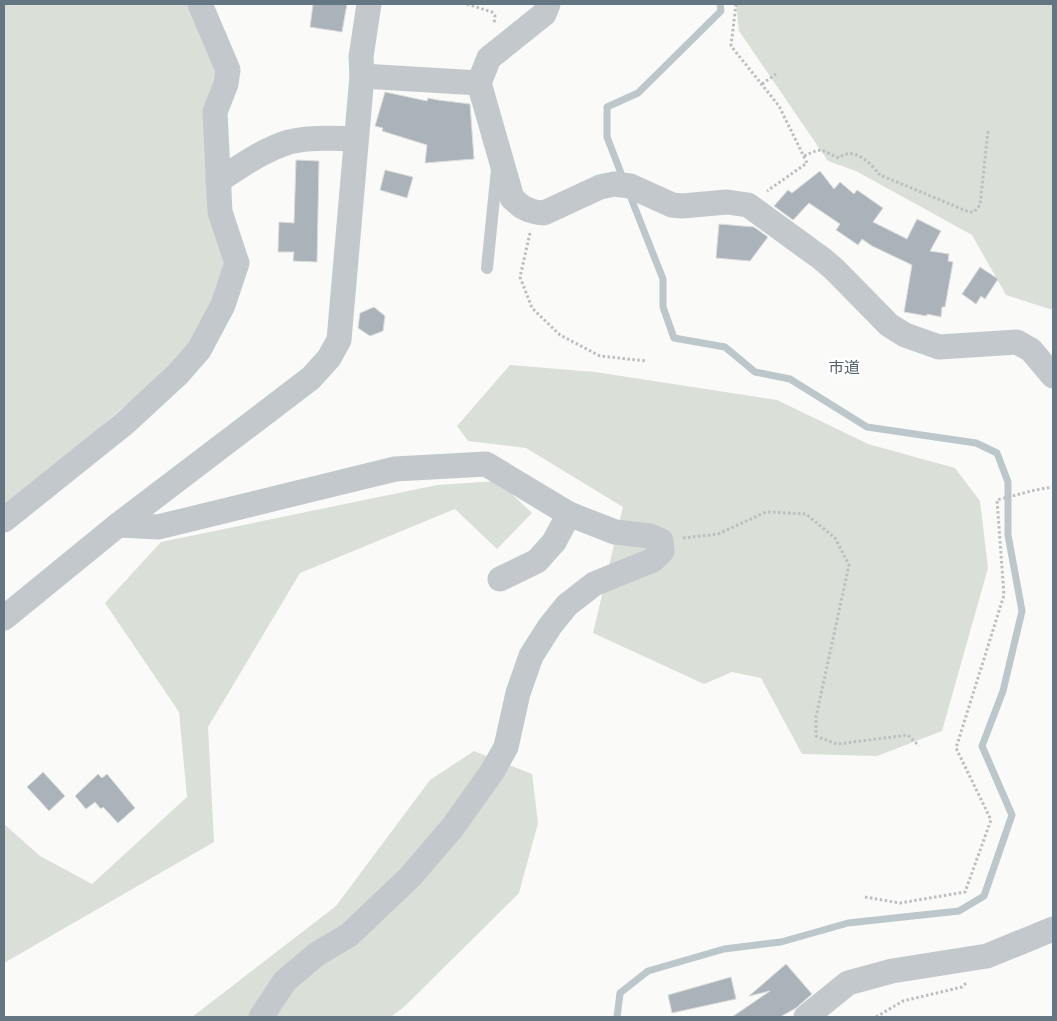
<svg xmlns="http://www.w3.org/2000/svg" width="1057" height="1021" viewBox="0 0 1057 1021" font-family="'Work Sans','Noto Sans JP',sans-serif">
<rect width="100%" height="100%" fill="#fafaf8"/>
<!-- green -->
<g fill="#dadfd7">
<polygon points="4,4 191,4 217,74 229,259 202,324 179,359 4,510"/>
<polygon points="736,4 1053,4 1053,310 1006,295 972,235 856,171 828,161 739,31"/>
<polygon points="510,365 595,372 777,400 868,444 955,468 980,501 988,568 942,731 877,756 802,754 761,678 732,672 704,684 593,633 623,507 526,448 468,441 457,426"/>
<polygon points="498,481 532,513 497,549 455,509 300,573 208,727 214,842 4,963 4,824 40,856 92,884 187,797 179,712 105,603 161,542 437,485"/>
<polygon points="474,751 532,774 538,823 519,893 405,1006 391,1017 192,1017 336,906 430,780"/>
</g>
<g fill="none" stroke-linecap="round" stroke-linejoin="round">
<!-- stream -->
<g stroke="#bbc7cb" stroke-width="7">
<polyline points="624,181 607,137 607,107 638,93 721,11 720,4"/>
<polyline points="617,1017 620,993 648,971 724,949 781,942 848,923 959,911 984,896 1012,815 982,746 1003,691 1022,611 1008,535 1008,482 997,453 976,443 867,427 790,379 755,372 725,347 674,338 663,307 663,279 629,193"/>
</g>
</g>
<!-- building -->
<g fill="#aab3b9" stroke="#dcdcda">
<polygon points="313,4 347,4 342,32 310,27"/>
<polygon points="385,92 427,101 428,98 438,100 470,104 474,159 425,163 427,145 382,131 383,128 375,126"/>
<polygon points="296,160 319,161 317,262 293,261 294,252 278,252 279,222 294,223"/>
<polygon points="385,170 413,177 407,198 380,190"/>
<polygon points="820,171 834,189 840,182 854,194 857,190 883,208 873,222 907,239 917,219 941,231 930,251 949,254 948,261 953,262 945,307 942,307 941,317 927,314 927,316 904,312 912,265 872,246 862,239 858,245 836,230 840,224 809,203 793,220 774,206 788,190 792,193"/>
<polygon points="719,224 754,227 768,237 750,261 716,258"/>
<polygon points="980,267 998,279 985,299 981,296 976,304 962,294"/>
<polygon points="374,307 385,316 383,331 370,336 358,328 360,313"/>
<polygon points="43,772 65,796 49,811 27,787"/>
<polygon points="98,774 102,778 107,774 135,808 118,823 103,807 101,809 95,802 86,809 75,796"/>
<polygon points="786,964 812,994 796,1008 780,1017 732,1017 770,991 749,996"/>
<polygon points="731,977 736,999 672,1013 668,995"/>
</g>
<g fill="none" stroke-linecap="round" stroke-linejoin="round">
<!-- path -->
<g stroke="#bbbfc2" stroke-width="3" stroke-dasharray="2.5 2.5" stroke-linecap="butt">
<polyline points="467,4 492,12 495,16 494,24"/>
<polyline points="736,4 731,46 779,106 807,163 767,191"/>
<polyline points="762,84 776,74"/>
<path d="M804,156c20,-10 17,-5 35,2 15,-13 32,6 41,17l89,37h5l6,-7 8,-74"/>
<polyline points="530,233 520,277 532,308 560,335 600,356 647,361"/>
<polyline points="683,538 718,534 766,512 806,514 835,538 849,565 816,717 816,736 837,744 908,735 919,746"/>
<polyline points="865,897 900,903 965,892 991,820 956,748 1004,595 997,500 1035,490 1053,487"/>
<polyline points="876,1017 903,1001 962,987 966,983"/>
</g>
<!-- lane -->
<polyline stroke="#c3c8cc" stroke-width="12" points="487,268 497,169"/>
<!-- street -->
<g stroke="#c3c8cc" stroke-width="25">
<path d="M548,4l-4,10 -55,44 -10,25 33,115c10,10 17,14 32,15l56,-26 14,-3 16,2 42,19 10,1 45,-4 21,3 73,53 13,11 55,56 16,10 34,12 78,-5 14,8 22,26"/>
<polyline points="362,76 479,83"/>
<path d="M218,181c23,-15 45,-31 71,-39 18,-5 48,-4 66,-3"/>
<polyline points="4,520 125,423 178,374 199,350 223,305 237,263 220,212 215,112 226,84 228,70 200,4"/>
<polyline points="118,525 158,527 395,469 486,464 569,514 615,532 650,536 661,541 662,551 653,560 594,584 567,605 550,626 531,656 518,693 506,747 492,772 452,828 410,877 349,935 317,954 285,981 261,1017"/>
<polyline points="500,579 537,561 554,542 569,514"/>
<polyline points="4,618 118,525 311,378 329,358 339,340 362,76 361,57 369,4"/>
<polyline points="806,1017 848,983 892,971 987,956 1053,929"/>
</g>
</g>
<g text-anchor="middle" stroke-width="5" stroke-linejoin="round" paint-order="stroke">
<!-- neighbourhood labels -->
<g font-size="16" fill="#57646e" stroke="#fff">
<text x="844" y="373">市道</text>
</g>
</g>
<!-- border -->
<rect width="1057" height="1021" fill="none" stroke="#657683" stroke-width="10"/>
</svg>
